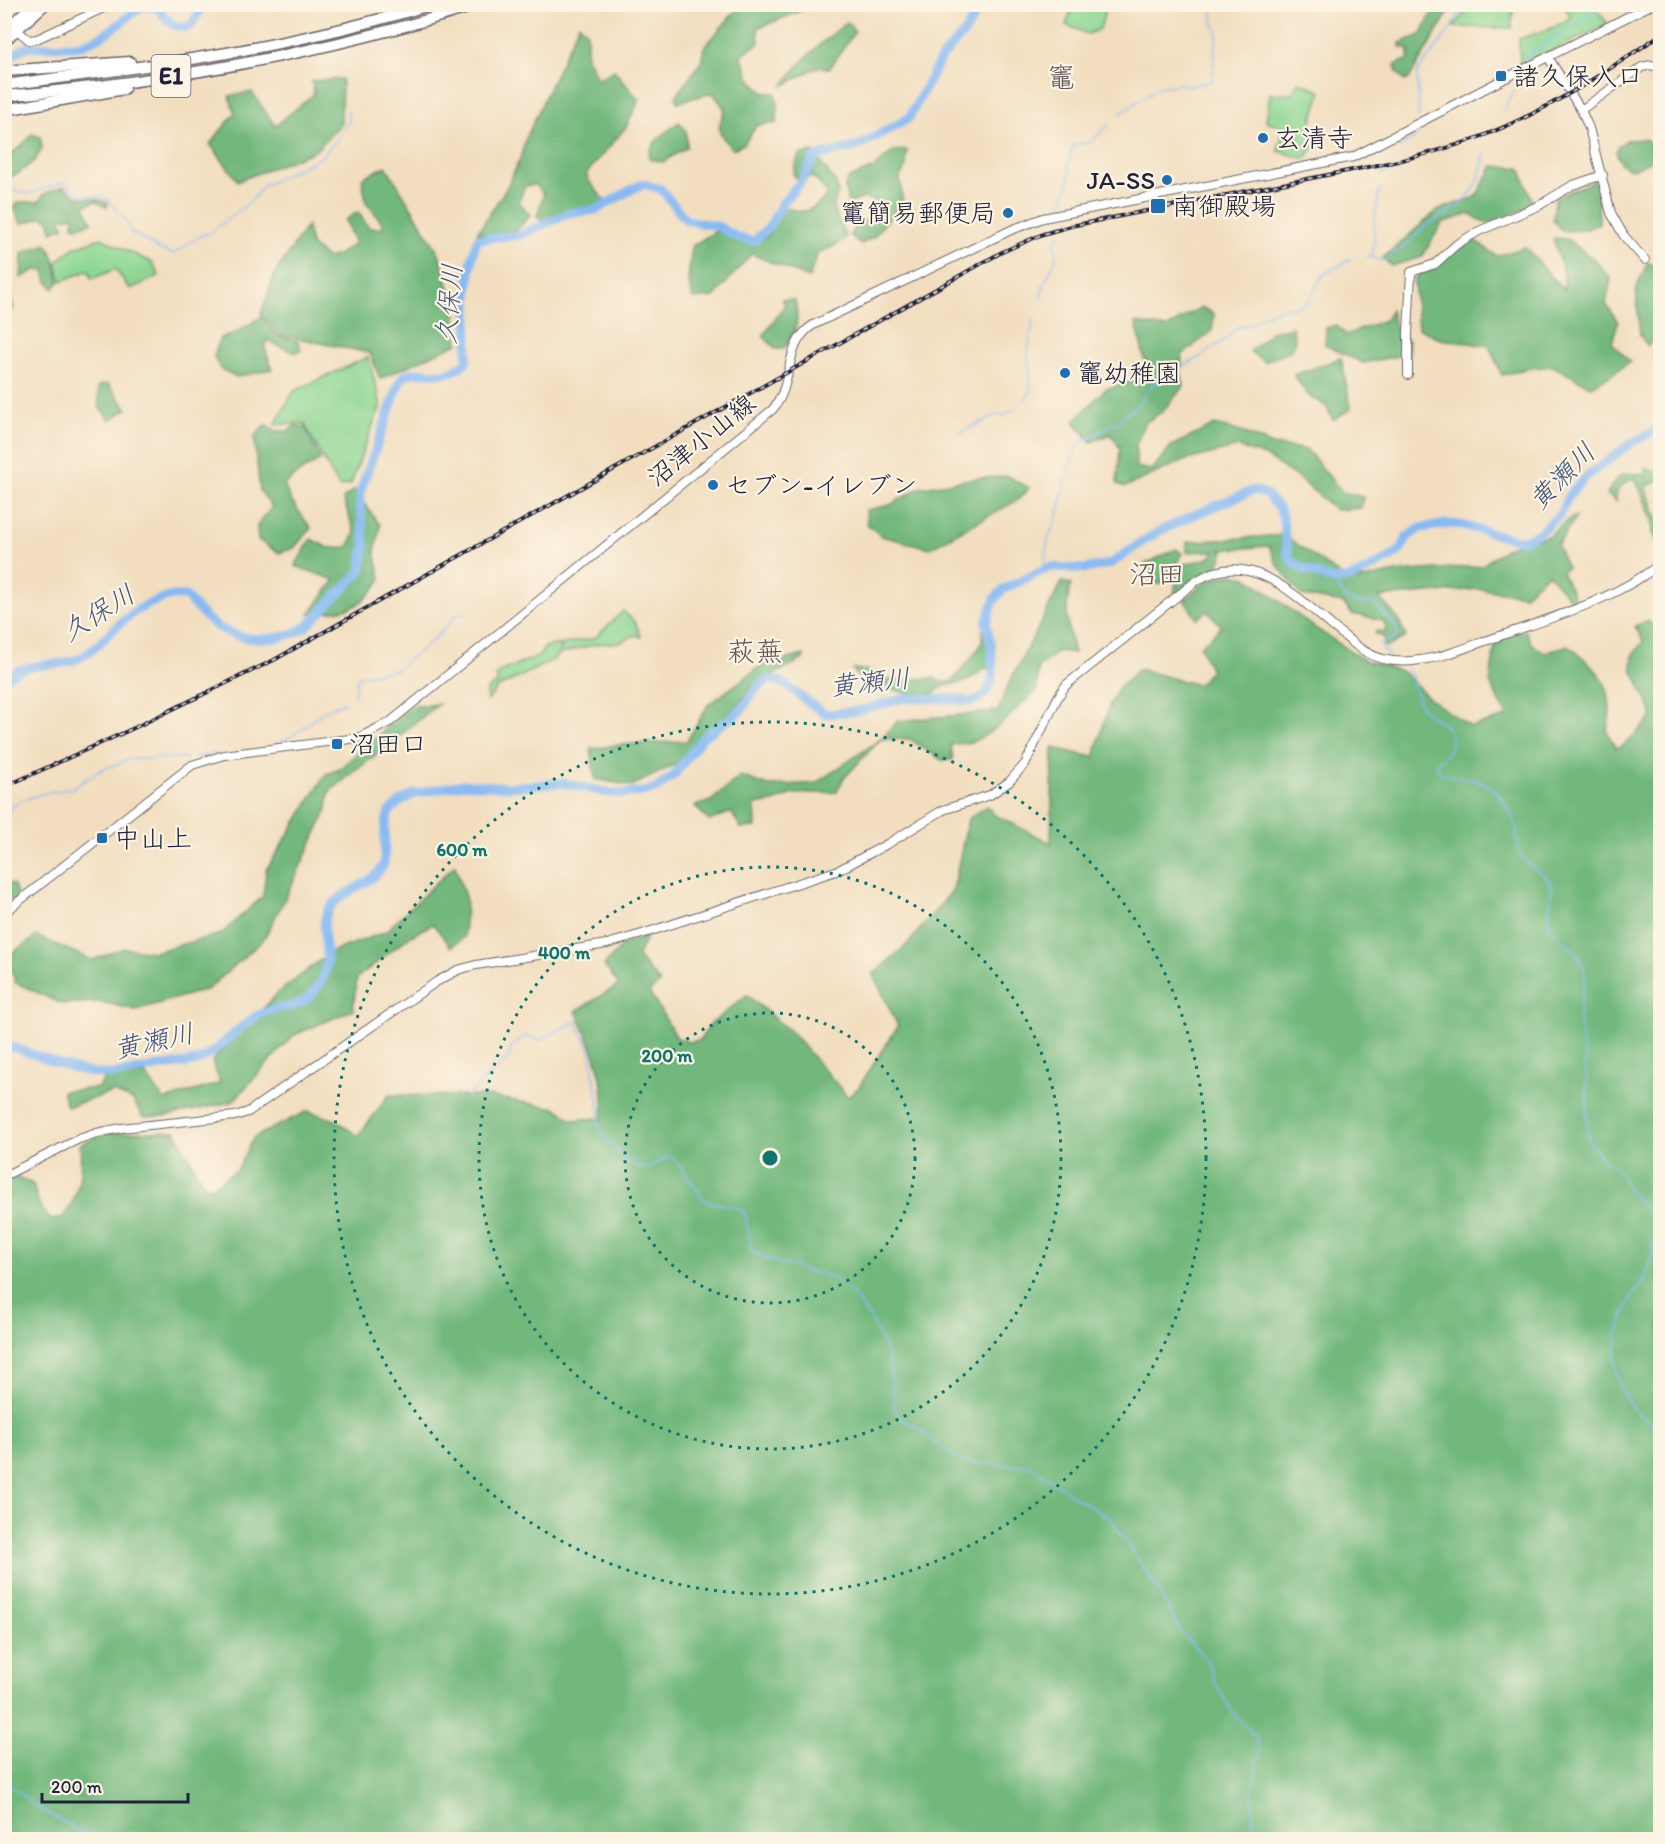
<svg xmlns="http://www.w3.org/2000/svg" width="1665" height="1844" viewBox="0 0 1665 1844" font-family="Itim,'Klee One',sans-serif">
<rect width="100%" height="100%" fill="#fcf5e5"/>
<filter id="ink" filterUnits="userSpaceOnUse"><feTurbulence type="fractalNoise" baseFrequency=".0167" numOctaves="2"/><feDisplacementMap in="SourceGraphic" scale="12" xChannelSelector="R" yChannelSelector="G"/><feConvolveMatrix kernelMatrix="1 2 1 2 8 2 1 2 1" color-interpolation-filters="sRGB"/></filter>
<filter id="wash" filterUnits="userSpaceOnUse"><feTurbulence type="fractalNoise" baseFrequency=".008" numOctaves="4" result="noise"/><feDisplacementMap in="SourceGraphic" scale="24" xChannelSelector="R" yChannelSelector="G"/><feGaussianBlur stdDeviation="1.35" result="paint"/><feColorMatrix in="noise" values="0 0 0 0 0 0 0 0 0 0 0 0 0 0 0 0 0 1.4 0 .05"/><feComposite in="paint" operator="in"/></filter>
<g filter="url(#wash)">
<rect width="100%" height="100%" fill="#f2debf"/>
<!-- green -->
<g fill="#8ed793" stroke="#587c67" stroke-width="1.5">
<polygon points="1073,5 1100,5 1106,8 1100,29 1088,34 1066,25"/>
<polygon points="1470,5 1513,5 1512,28 1454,27"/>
<polygon points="1563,5 1593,5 1608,24 1520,66 1519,39 1555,27 1571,17"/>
<polygon points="1298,82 1308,85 1321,92 1310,127 1322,131 1315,146 1305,159 1278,151 1284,127 1266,121 1270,94 1293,93"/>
<polygon points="101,238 153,263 159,276 130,289 115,269 92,279 89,270 61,281 56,263 73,248"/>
<polygon points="368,357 381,405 365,445 351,484 339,487 304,423 275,425 294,391"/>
<polygon points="623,611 635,622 641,637 635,635 621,642 596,644 557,655 555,659 497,688 487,702 487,690 498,682 496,676 501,671 539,656 545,647 561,644 559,652 564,644 595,638"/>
</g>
<!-- forest -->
<g fill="#72b87d" stroke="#4a6d5c" stroke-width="1.5">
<path d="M741,5h69l-14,8 -38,15 1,15 -18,12 9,24 14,14h11l3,10 -1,20 -20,2 -13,19 -11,5c-17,-17 -16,-18 -8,-40l-12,-16 -36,9 -1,-6 25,-34 3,-15z"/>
<polygon points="1436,5 1453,5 1409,79 1405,81 1397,72 1395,65 1409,59 1409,49 1400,47 1400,43 1421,35"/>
<path d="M847,22l8,9 -26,38 -10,-3 -36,20c14,-25 42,-45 64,-64z"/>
<polygon points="579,24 587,32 587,57 598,80 614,70 639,100 626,127 586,174 591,184 606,202 602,208 545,222 537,216 544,195 536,185 525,186 519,202 530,215 518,229 497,238 477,233 506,189 520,159 526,138"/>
<polygon points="342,79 341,124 315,151 238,181 210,144 235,113 229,96 252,92 275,126 314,94 312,81"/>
<path d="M679,122l7,8 1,17 -24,15 -14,-3c-2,-16 19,-28 30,-37z"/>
<path d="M32,134l8,3 2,12 -7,11 -16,13 -14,6c-1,-31 12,-23 27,-45z"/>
<path d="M1644,139l7,4 4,10c-5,10 -13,14 -24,16l-10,-5 -5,-12 2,-6 9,-6z"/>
<polygon points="907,150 906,166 900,177 903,205 909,218 897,208 874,237 861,244 850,235 857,223 872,218 876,207 875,201 864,198 848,204 845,186 849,178 874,168 893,151"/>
<path d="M813,152l23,31 2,9 -5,16 13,29 -10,8 -18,8 -9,25 -58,-24 -37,43 -21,2 -5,-20 4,-33 25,-16 38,11 12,-4 16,-28c8,-1 14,3 21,2 10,-2 20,-10 23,-19l-14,-15 -15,2 -5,-5 6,-19z"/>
<polygon points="386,166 439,253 455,309 458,343 380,379 370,353 282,335 261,314 275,273 307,226 311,245 327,258 338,255 355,244 345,220 358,212 369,228 384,228 381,221 366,202 362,178"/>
<polygon points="1493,166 1520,168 1534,205 1488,224 1469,214 1442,223 1422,257 1391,266 1383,258 1438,210 1476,197"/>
<polygon points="1598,179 1601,190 1598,201 1599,223 1585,230 1562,231 1553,220 1555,198"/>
<polygon points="64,186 77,197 97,199 108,203 107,208 96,201 84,206 92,222 78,227 73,226 74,216 60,218 64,227 52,232 50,221 43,217 21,224 14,208 19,202 39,202 44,194"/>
<polygon points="1472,238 1497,256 1525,247 1564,290 1564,274 1553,238 1567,239 1595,260 1611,279 1606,304 1618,322 1612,343 1630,362 1608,377 1590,386 1553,366 1525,369 1502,375 1489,346 1440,339 1418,328 1414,281 1420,273 1436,266 1460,245"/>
<path d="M47,244c7,13 11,23 12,38l-6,7 -7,-10 -1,-8 -9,-1 -15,8 1,-25z"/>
<polygon points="1648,262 1660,272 1660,334 1648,346 1640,336 1636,289"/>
<polygon points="5,291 10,294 14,309 5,314"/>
<path d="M782,299l13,1c4,20 3,33 -12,49h-7l-13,-13 22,-31z"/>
<polygon points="1201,307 1214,314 1212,331 1182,355 1181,372 1184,386 1163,411 1145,423 1136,444 1136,467 1152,470 1171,446 1215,425 1242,432 1273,445 1307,450 1342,492 1363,497 1361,508 1336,510 1298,478 1265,456 1238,447 1183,461 1125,487 1117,484 1120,448 1111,434 1091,442 1074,421 1106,389 1138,379 1147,370 1136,323 1167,328"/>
<polygon points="1391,310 1395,328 1408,340 1409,354 1363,363 1325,345 1326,328 1336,325 1346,335 1385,320"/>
<polygon points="261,317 279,336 298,341 301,350 295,353 266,340 265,349 272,369 237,377 220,369 214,357 220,338 232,335"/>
<polygon points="1292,327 1295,340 1291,350 1265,362 1250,352 1271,332"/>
<polygon points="1341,358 1351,409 1333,420 1326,406 1308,395 1294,375"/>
<polygon points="108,384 127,409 110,420 99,407 98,386"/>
<polygon points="266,425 277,431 288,431 295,425 305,427 321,460 301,471 284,485 292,502 311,528 294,548 279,553 258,540 257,526 272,507 260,491 254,437"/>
<path d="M1645,467l11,4 4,-1v10l-14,7 14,38v21l-7,-13 -1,-14 -16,-39 -5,-1c-9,6 -16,10 -15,22l-9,-7c11,-21 16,-23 38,-19z"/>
<polygon points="1007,476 1029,488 1018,500 930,548 881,536 867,524 866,510 890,505 919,488 971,479"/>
<path d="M354,490l26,35 -5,27 6,27c-22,34 -34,30 -72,35l26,-34 -40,-14 16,-27 18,9 19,-1 7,-14 -12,-34z"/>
<polygon points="1576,517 1557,546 1567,568 1561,571 1577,602 1574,604 1548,573 1525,595 1479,589 1379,597 1398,619 1406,637 1387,647 1383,645 1385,638 1375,634 1377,631 1385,632 1386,626 1382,620 1352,614 1343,603 1302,596 1278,566 1269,546 1220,550 1224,551 1218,566 1212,573 1204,573 1174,595 1176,580 1154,585 1145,564 1176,549 1183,554 1174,567 1209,558 1215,551 1187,552 1187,542 1284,535 1350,582 1396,572 1481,566 1508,547 1548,536 1570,518"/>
<path d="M1232,574l15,3 68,51 49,32 39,12 27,27 41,28 36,-10 -17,-34 6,-46 30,-6 5,12 14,10 23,-8c33,27 49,42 39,87l9,16 7,-2 27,-26 2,-8 -20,-43 1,-15 10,-12 -8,-16 13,-5 12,13v1205h-1655l-1,-654 14,-8 15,7c4,14 6,27 19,36l11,-3c17,-23 19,-45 17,-73l27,-11 68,-2 28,52 6,5 28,-18 17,-33 54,-26 27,9 23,16 31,-41 98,1 69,12 17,12 24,-2 4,3c8,-41 -9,-74 -25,-110l43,-26 -15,-20 19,-20 25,-10 -11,21 23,27 -11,9 28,46 12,4 11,-2 11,-16 36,-29 46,39 55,63 11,-10 39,-61 -25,-52 34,-29 46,-55 15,-71 19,-13 6,8 58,29 2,-95 41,9 15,-51 10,-19 20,-18 59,16 13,-15 -11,-23 22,-21 -15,-15 -10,8 -13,-19 24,-20z"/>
<path d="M1062,582l9,2c-7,27 -4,42 3,69l-16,-2 -20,17 -1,23c-21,16 -37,39 -63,50 -7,3 -16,2 -23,4l2,15h-11l-32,-21h-29l-38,40 -6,13 -44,2 -20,8 -18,3 1,22 -15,1 -10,-16 -22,9 -14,-15 16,-5 29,-25 29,10 47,-3 65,-44 17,-18 100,-10 10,-26z"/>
<path d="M983,629l5,1 3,18v17l-24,16 -23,5 -10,7 -7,1 -16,1 -53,-17 -5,-9 19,2 16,9 47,-2 6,4c3,0 7,0 10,-1 4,-2 28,-32 30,-37 2,-4 1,-10 2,-15z"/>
<polygon points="804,655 803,659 753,685 733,712 707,733 686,759 632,786 595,779 591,749 619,745 687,741 708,705 761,666"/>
<polygon points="439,704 329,792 327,810 285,899 263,940 208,989 136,1010 101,1002 62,1004 16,983 6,957 37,936 92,960 124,948 153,952 221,934 263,896 266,870 326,774 338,770 412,706"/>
<polygon points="455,865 466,900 464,937 451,947 433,924 409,937 357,978 353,1010 294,1035 232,1102 167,1116 143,1117 133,1100 113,1092 67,1107 62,1091 98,1088 105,1078 145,1074 164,1100 220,1083 212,1061 279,992 331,952 385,932"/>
<polygon points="4,882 14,885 17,894 14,903 5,892"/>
</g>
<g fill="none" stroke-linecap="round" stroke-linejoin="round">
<!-- stream -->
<g stroke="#87baf4" stroke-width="1.5">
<polyline points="1526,60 1533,51 1583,21 1598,4"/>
<polyline points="1503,111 1520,80"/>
<polyline points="1119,115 1158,87 1181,84 1190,86 1211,82 1213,77 1215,46 1218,33 1213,21 1213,4"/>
<polyline points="1419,118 1417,73 1449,31 1465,4"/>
<polyline points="1399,148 1415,138 1419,128"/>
<polyline points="1380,176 1383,173 1400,169"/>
<polyline points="7,188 28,194 65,182 79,195 100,196 107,199 128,222 131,232 159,249 173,254 200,236 210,233 251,201 263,186 321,157 336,141 349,121 347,110"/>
<polyline points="1060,208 1067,190 1070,172 1068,164 1072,148 1075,145 1091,142 1108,125"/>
<polyline points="1367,256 1383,261 1406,245 1424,227 1457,207 1469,195 1478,183 1485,154"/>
<polyline points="1372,257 1374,246 1374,221 1380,188"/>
<path d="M1041,297c-1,-10 10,-25 14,-36 5,-14 -6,-10 5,-27"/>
<polyline points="1024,400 1031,392 1028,353 1033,320"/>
<polyline points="960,433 998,414 1004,416 1014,409"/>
<polyline points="1044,569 1048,540 1057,519 1069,467 1079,444 1119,421 1139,404 1151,386 1206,353 1226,339 1236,328 1250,324 1272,311 1303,305 1309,300 1323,275 1351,259"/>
<path d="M1332,580c18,23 12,22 42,24l22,23 2,6 -5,6 -9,2 -3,5 8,10"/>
<path d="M1406,667c10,11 7,27 15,39 11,17 36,14 29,42 -2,8 -12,10 -14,18l4,7c15,5 34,4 48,13 13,8 25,26 28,41 1,9 1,18 4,27 7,15 27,17 31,32 3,14 -7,27 0,41 8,15 26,20 32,38 6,18 -4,32 -4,49l8,63 -1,5 2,56 3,7 9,11 19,16 9,16 12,15 9,7 7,12 -3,32 -9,28 -10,11 -6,12 -11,29 -2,24 1,15 6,20 12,17 19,15"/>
<polyline points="354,698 357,677 396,670 439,635 456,615 460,612 464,614 466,612"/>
<path d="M274,745c28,-10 42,-34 71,-43"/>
<polyline points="195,757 219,753"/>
<polyline points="4,814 20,801 42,794 72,788 104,768 117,765 129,759 187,758"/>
<polyline points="466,1099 480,1084 509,1058 511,1047 525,1036 540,1040 576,1021 590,1051 599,1105 599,1126 605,1137 627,1161 639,1167 651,1167 669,1156 674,1158 705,1201 738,1208 745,1213 752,1252 773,1261 834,1278 852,1293 870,1318 884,1345 890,1368 895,1411 903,1420 921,1430 932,1441 965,1463 1031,1466 1070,1494 1111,1519 1158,1590 1182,1634 1207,1660 1218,1689 1236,1717 1256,1737 1259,1750 1253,1788 1253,1821 1257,1840"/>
<polyline points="4,1780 38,1808 82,1832 106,1835 133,1833 159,1840"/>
</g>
<!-- river -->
<g stroke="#87baf4" stroke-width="9">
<path d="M4,60l22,-13 51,-1c26,-6 44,-24 65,-40l16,2c11,14 14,22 33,18l13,-22"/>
<path d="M4,680c25,-22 51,-10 76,-22 14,-7 24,-20 35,-30 18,-17 45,-35 71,-32 23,28 42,44 80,43 14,-1 28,-4 40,-12l55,-56 4,-26 -5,-38v-15l40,-111c13,-21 43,7 67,-20 3,-41 -4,-83 11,-122l42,-4 49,-22 27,-3 40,-23 8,-3 17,5 25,31 31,6 20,11 14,4 4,-1 14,-13 13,-23 20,-24 11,-20 8,-5 38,-9 50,-28 32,-60 24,-26 11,-18 2,-10"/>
<path d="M4,1045c33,8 76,32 110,29 16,-1 33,-6 49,-8 11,-2 26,-2 36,-6 16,-6 40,-34 58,-44 25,-15 43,-1 62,-31 3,-5 6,-12 7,-17 4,-19 -9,-46 5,-62 15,-18 41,-20 53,-42l1,-38 4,-14 12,-11 13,-7 49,-10 45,3 55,-4 45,10 12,1 24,-2 13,-4 17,-13 29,-38 31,-21 8,-7 15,-22 12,-8 11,2 45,33 32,-3 48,-13 51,1 14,3 8,-3 8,-6 5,-10 2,-12 -2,-26 -5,-22 9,-25 9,-9 46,-22 34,2 26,-5 46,-31 45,-21 53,-22 12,4 12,13 4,8 6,39 3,7 13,8 28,11 19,-2 37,-19 13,-9 6,-13 14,-9 27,-4 13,1 57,15h6l13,-6 22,-18 11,-22 15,-16 46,-35 29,-15"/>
</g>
</g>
</g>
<g filter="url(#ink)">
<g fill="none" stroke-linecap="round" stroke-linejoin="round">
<!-- secondary casing -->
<g stroke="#6b6469" stroke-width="10">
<g id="secondary">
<polyline points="17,30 29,40 37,39 112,4"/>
<polyline points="1548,57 1581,110 1589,128 1611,213 1624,236 1645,260"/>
<polyline points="1581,110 1642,67 1651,65 1660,67"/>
<polyline points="1408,375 1408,334 1411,272 1435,264 1457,244 1479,231 1538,206 1573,185 1603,175"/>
<path d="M4,913l188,-148 32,-10 134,-17 32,-16 382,-312c23,-25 10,-65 41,-85l198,-95 32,-12 310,-61 141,-73 159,-80"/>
<path d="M4,1176l75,-37 18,-6 24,-5 114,-12 13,-4 188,-130 22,-12 18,-5 131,-21 35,-10 197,-64 50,-27 54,-33 47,-15 19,-13 16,-18 33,-67 8,-12 129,-103c54,-37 102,15 142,48 15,12 27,24 46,29 11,3 25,3 37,1 25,-3 50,-14 74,-22 56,-20 119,-37 166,-74"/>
</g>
</g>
<!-- highway casing -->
<g stroke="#6b6469" stroke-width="13">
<g id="highway">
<polyline points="4,31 34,4"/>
<polyline points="4,41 45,4"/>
<polyline points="4,71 130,62"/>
<path d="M4,85c145,-18 288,-37 428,-81"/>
<path d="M4,96c162,-14 321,-43 476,-92"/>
<polyline points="4,110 124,89"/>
</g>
</g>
<!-- secondary -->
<use href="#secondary" stroke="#fff" stroke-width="8"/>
<!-- highway -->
<use href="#highway" stroke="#fff" stroke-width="10"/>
<!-- rail casing -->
<g stroke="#22223b" stroke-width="4">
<path id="rail" d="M4,787l130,-59 140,-68 728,-408 41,-18 28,-8 327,-65c28,-7 57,-14 84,-25 64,-24 122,-63 178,-101"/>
</g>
<!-- rail -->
<use href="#rail" stroke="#fcf5e5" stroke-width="1.5" stroke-dasharray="4.5" stroke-linecap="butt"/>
</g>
</g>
<!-- distance rings -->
<g fill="none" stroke="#0f766e" stroke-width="3" stroke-dasharray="3 6">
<circle cx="770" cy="1158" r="145"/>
<circle cx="770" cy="1158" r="291"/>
<circle cx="770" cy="1158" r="436"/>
</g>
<!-- markers -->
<g fill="#1f6fb2" stroke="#fcf5e5" stroke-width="2">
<rect x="1495" y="70" width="12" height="12" rx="3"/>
<circle cx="1263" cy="138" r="6"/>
<circle cx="1167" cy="180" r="6"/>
<rect x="1150" y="198" width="16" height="16" rx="3"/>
<circle cx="1008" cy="213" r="6"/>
<circle cx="1065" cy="373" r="6"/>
<circle cx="713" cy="485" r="6"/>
<rect x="331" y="738" width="12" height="12" rx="3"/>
<rect x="96" y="832" width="12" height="12" rx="3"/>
</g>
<g text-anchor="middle" stroke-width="4.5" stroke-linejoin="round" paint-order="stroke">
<!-- shield labels -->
<rect fill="#fcf5e5" stroke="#63616e" stroke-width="1.5" x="151.5" y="55" width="39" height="42" rx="4.5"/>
<g font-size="24" font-weight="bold" fill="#22223b">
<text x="171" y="84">E1</text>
</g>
<!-- poi labels -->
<g font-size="26" fill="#22223b" stroke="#fcf5e5" text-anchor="start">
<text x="1513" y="85">諸久保入口</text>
<text x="1275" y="147">玄清寺</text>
<text x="1155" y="189" text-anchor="end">JA-SS</text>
<text x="1172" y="215">南御殿場</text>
<text x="996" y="222" text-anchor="end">竃簡易郵便局</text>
<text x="1077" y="382">竈幼稚園</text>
<text x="725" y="494">セブン-イレブン</text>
<text x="349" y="753">沼田口</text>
<text x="114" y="847">中山上</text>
</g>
<!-- street labels -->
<g font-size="26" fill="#22223b" stroke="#fcf5e5">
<text transform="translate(701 440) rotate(-39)" y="9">沼津小山線</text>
</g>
<!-- water labels -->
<g font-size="27" font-style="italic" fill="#45577c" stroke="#fcf5e5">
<text transform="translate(449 304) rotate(-85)" y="9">久保川</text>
<text transform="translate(1562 476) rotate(-45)" y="9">黄瀬川</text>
<text transform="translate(98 613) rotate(-32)" y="9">久保川</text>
<text transform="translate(870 682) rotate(-6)" y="9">黄瀬川</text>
<text transform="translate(154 1041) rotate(-12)" y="9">黄瀬川</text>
</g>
<!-- quarter labels -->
<g font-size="28" fill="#66525a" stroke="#fcf5e5">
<text x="1061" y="87">竈</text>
<text x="1157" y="584">沼田</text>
<text x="755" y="661">萩蕪</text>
</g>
</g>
<circle cx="770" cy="1158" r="9" fill="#0f766e" stroke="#fcf5e5" stroke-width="3"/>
<g font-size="18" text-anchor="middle" font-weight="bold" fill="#0f766e" stroke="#fcf5e5" stroke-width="4.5" stroke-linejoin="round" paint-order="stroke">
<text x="462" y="856">600 m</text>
<text x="564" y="959">400 m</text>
<text x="667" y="1062">200 m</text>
</g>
<!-- margin -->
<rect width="1665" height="1844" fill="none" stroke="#fcf5e5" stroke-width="24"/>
<!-- scale -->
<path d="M42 1793v9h146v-9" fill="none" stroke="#22223b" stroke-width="3"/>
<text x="51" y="1793" font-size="18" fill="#22223b" stroke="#fcf5e5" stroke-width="4.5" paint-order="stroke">200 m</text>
</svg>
